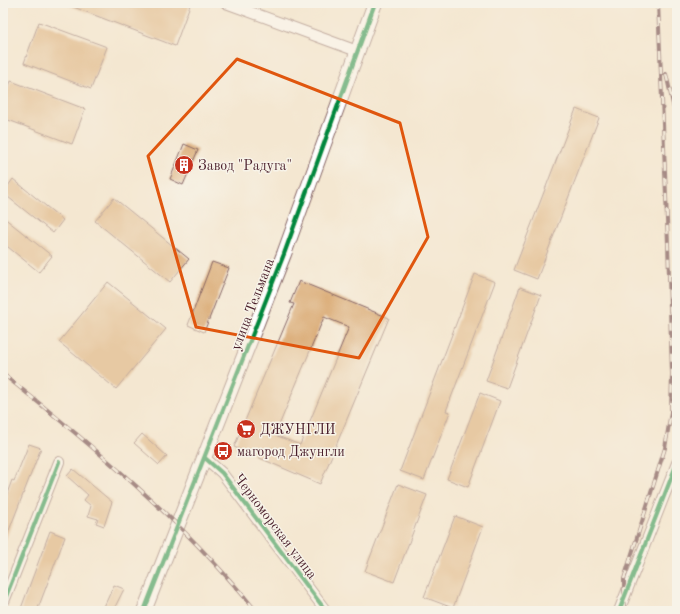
<svg xmlns="http://www.w3.org/2000/svg" width="680" height="614" viewBox="0 0 680 614" font-family="'Old Standard TT',serif">
<rect width="100%" height="100%" fill="#f7f3e8"/>
<filter id="ink" filterUnits="userSpaceOnUse"><feTurbulence type="fractalNoise" baseFrequency=".025" numOctaves="2"/><feDisplacementMap in="SourceGraphic" scale="8" xChannelSelector="R" yChannelSelector="G"/><feConvolveMatrix kernelMatrix="1 2 1 2 8 2 1 2 1" color-interpolation-filters="sRGB"/></filter>
<filter id="wash" filterUnits="userSpaceOnUse"><feTurbulence type="fractalNoise" baseFrequency=".012" numOctaves="4" result="noise"/><feDisplacementMap in="SourceGraphic" scale="16" xChannelSelector="R" yChannelSelector="G"/><feGaussianBlur stdDeviation="0.9" result="paint"/><feColorMatrix in="noise" values="0 0 0 0 0 0 0 0 0 0 0 0 0 0 0 0 0 1.4 0 .05"/><feComposite in="paint" operator="in"/></filter>
<g filter="url(#wash)">
<rect width="100%" height="100%" fill="#f4e7d1"/>
<g id="blocks">
<!-- building -->
<g fill="#d8a56c" fill-rule="evenodd">
<polygon points="63,3 186,3 190,5 175,46"/>
<polygon points="39,22 107,47 91,89 24,63"/>
<polygon points="11,81 85,109 72,144 3,118 3,101"/>
<polygon points="576,109 599,118 537,279 514,270"/>
<polygon points="184,144 198,150 183,185 170,179"/>
<polygon points="13,179 63,220 53,233 3,193"/>
<polygon points="114,198 189,259 170,282 95,221"/>
<polygon points="3,217 52,256 39,272 3,243"/>
<polygon points="212,262 229,268 204,332 188,325"/>
<polygon points="475,274 495,282 446,411 450,412 424,480 400,471"/>
<path d="M299,281l90,37 -69,166 -86,-37 60,-143 -4,-1zM324,317l25,10 -49,118 -25,-10z"/>
<polygon points="108,282 166,329 116,389 59,342"/>
<polygon points="520,287 541,295 507,388 486,381"/>
<polygon points="480,393 500,401 468,487 447,479"/>
<polygon points="142,434 167,456 159,465 134,443"/>
<polygon points="29,444 41,448 3,546 3,509 8,491 12,480 14,481"/>
<polygon points="73,469 112,502 104,526 96,523 98,519 88,516 91,506 84,500 88,495 67,476"/>
<polygon points="398,484 427,495 394,582 365,571"/>
<polygon points="455,516 483,527 453,608 424,597"/>
<polygon points="50,531 65,537 37,611 20,611"/>
<polygon points="114,585 124,589 113,611 102,611"/>
</g>
</g>
</g>
<g filter="url(#ink)">
<use href="#blocks" fill-opacity="0" stroke="#866565" stroke-width="1"/>
<g fill="none" stroke-linecap="round" stroke-linejoin="round">
<!-- street casing -->
<g stroke="#866565" stroke-width="12">
<g id="street">
<polyline points="226,3 357,51"/>
<polyline points="205,458 222,473 326,611"/>
<polyline points="3,604 59,462"/>
<polyline points="619,611 677,463"/>
</g>
</g>
<!-- secondary casing -->
<g stroke="#866565" stroke-width="16">
<polyline id="secondary" points="144,611 284,254 375,3"/>
</g>
<!-- street -->
<use href="#street" stroke="#fff" stroke-width="10"/>
<!-- secondary -->
<use href="#secondary" stroke="#fff" stroke-width="14"/>
<!-- rail casing -->
<g stroke="#4a1f2b" stroke-width="4">
<g id="rail">
<polyline points="666,74 677,121"/>
<path d="M3,374c90,72 180,147 253,237"/>
<polyline points="624,611 624,579 665,448 671,412 672,374 668,244 658,3"/>
</g>
</g>
<!-- rail -->
<use href="#rail" stroke="#f7f3e8" stroke-width="2.5" stroke-dasharray="8" stroke-linecap="butt"/>
<!-- cycleway casing -->
<g stroke="#f7f3e8" stroke-width="6">
<g id="cycleway">
<polyline points="205,458 222,473 326,611"/>
<polyline points="3,604 59,462"/>
<polyline points="144,611 284,254 375,3"/>
<polyline points="619,611 677,463"/>
</g>
</g>
<!-- cycleway -->
<use href="#cycleway" stroke="#00873e" stroke-width="4"/>
</g>
</g>
<!-- marked area -->
<path d="M0 0H680V614H0ZM237,59l163,64 28,114 -69,121 -163,-31 -48,-171z" fill="#f4e7d1" fill-opacity=".55" fill-rule="evenodd"/>
<path fill="none" stroke="#e0560e" stroke-width="3" stroke-linejoin="round" d="M237,59l163,64 28,114 -69,121 -163,-31 -48,-171z"/>
<!-- icons -->
<defs>
<g id="building-disc" transform="scale(1)"><circle r="9.5" fill="#c8321e" stroke="#f7f3e8"/><path d="M-4-6H4V6H1V3H-1V6H-4ZM-2.5-4.3h1.7v1.8h-1.7ZM.8-4.3h1.7v1.8H.8ZM-2.5-1h1.7V.8h-1.7ZM.8-1h1.7V.8H.8Z" fill="#fff"/></g>
<g id="supermarket-disc" transform="scale(1)"><circle r="9.5" fill="#c8321e" stroke="#f7f3e8"/><path d="M-6-5.5h2.5l.6 2H6L4.5 2H-2.5L-4.4-4H-6ZM-1.5 3.2a1.3 1.3 0 1 0 .1 0ZM3 3.2a1.3 1.3 0 1 0 .1 0Z" fill="#fff"/></g>
<g id="bus-disc" transform="scale(1)"><circle r="9.5" fill="#c8321e" stroke="#f7f3e8"/><path d="M-5-6H5V4H4V6H2V4H-2V6H-4V4H-5ZM-3.5-4V0h7V-4ZM-3.5 1.2v1.5H-2V1.2ZM2 1.2v1.5H3.5V1.2Z" fill="#fff"/></g>
</defs>
<g fill-rule="evenodd">
<use href="#building-disc" x="184" y="165"/>
<use href="#supermarket-disc" x="246" y="429"/>
<use href="#bus-disc" x="223" y="451"/>
</g>
<g text-anchor="middle" stroke-width="3" stroke-linejoin="round" paint-order="stroke">
<!-- poi labels -->
<g font-size="14" fill="#4a1f2b" stroke="#f7f3e8" text-anchor="start">
<text x="198" y="170">Завод "Радуга"</text>
<text x="260" y="434">ДЖУНГЛИ</text>
<text x="237" y="456">магород Джунгли</text>
</g>
<!-- street labels -->
<g font-size="14" fill="#4a1f2b" stroke="#f7f3e8">
<text transform="translate(252 304) rotate(-69)" y="5">улица Тельмана</text>
<text transform="translate(276 526) rotate(53)" y="5">Черноморская улица</text>
</g>
</g>
<!-- margin -->
<rect width="680" height="614" fill="none" stroke="#f7f3e8" stroke-width="16"/>
</svg>
